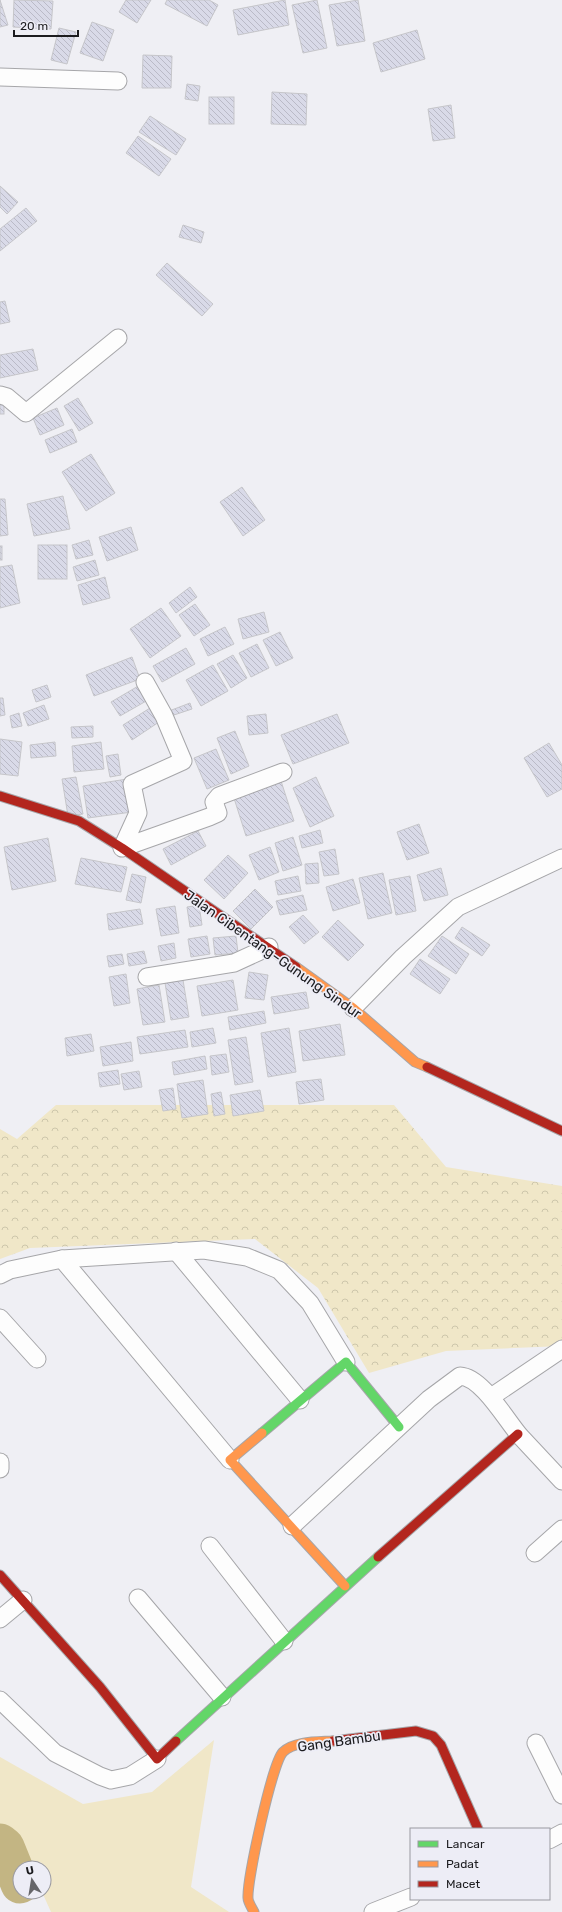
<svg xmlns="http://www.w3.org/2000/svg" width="562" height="1912" viewBox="0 0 562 1912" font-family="Rubik,sans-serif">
<defs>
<pattern id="forest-crowns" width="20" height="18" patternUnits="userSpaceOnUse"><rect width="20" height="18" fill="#f0e7c8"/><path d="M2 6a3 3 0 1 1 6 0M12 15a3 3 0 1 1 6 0" fill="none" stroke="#cdc6ab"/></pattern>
<pattern id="building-back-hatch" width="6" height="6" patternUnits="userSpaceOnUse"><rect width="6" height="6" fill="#d9dae8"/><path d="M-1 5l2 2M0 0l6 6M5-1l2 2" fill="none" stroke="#babac7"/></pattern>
</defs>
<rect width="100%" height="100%" fill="#efeff4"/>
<!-- green -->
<polygon fill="#f0e7c8" points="214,1740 191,1887 229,1912 51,1912 42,1892 44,1892 44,1868 32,1868 21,1840 0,1828 0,1757 83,1804 152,1792"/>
<!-- forest -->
<polygon fill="url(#forest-crowns)" points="56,1105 394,1105 446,1167 562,1186 562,1346 446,1351 369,1373 318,1288 255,1239 30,1248 0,1259 0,1129 17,1139"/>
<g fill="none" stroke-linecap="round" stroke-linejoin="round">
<!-- river -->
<polyline stroke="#c3b583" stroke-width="39" points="0,1843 5,1847 20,1884"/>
</g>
<!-- building -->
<g fill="url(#building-back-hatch)" stroke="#c6c6ca">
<polygon points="0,0 8,25 0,27"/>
<polygon points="14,0 53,1 51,29 13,27"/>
<polygon points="126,0 151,0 137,23 119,12"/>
<polygon points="167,0 209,0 218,5 207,26 165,4"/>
<polygon points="285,0 289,25 238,35 233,10"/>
<polygon points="317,0 327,48 303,53 292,5"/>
<polygon points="358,0 365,41 337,46 329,5"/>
<polygon points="92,22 114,30 103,61 80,53"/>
<polygon points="59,28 76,32 67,64 51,60"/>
<polygon points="417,30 425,59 381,72 373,43"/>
<polygon points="143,55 172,56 171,88 142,88"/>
<polygon points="187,84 200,86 198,101 185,99"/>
<polygon points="272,92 307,94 306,125 271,124"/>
<rect x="209" y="97" width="25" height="27"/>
<polygon points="451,105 455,138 433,141 428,109"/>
<polygon points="150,116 186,139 176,155 139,132"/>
<polygon points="138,136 171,159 159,176 126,153"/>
<polygon points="0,186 18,202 7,214 0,207"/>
<polygon points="26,208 37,221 0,251 0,229"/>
<polygon points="183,225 204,232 201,243 179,237"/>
<polygon points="167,263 213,304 202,316 156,275"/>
<polygon points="5,301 10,322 0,324 0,302"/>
<polygon points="33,349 38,370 0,378 0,355"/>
<polygon points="78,398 93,423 79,431 64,406"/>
<rect x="0" y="401" width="4" height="13"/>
<polygon points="57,408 64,425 40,435 33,418"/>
<polygon points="72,429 77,442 50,453 45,440"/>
<polygon points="91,454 115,493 86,511 62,472"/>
<polygon points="242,487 265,520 243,536 220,502"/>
<polygon points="63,496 70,529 34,536 27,504"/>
<polygon points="0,499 5,499 8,535 0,536"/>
<polygon points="131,527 138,550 107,561 99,537"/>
<polygon points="89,540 93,555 76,559 72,545"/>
<rect x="38" y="545" width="29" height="34"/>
<rect x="0" y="546" width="2" height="14"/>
<polygon points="95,560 99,575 77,581 73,567"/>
<polygon points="12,565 20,603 0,608 0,567"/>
<polygon points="105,577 110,598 83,605 78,585"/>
<polygon points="190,587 197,597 176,613 169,603"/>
<polygon points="195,604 210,625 194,636 179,615"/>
<polygon points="161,608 181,636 150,658 130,629"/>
<polygon points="264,612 269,632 243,639 238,619"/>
<polygon points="225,627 234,644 208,656 200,639"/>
<polygon points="280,632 293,658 276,666 263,640"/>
<polygon points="257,644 269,668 251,677 239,653"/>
<polygon points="186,648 195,664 162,682 153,666"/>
<polygon points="233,655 247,678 231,688 217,664"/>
<polygon points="132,657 140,679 94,696 86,675"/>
<polygon points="213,665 228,691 201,706 186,680"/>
<polygon points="47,685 51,697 36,702 32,690"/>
<polygon points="140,685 148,700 120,716 111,702"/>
<polygon points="0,698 3,698 5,715 0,716"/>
<polygon points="190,703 192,709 171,716 169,711"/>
<polygon points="44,705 49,719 28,726 23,713"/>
<polygon points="150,708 159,722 132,740 123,725"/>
<polygon points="19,713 22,726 12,728 10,716"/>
<polygon points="266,714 268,733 249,735 247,716"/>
<polygon points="337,714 349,743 293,764 281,735"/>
<polygon points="93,726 93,737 72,738 71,727"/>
<polygon points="235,731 249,766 231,774 217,738"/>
<polygon points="0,739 22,742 18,776 0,774"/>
<polygon points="55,742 56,756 31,758 30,745"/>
<polygon points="101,742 104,769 74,772 72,746"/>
<polygon points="549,743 562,765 562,789 547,797 524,758"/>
<polygon points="216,749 229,780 207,789 194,758"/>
<polygon points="118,754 121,775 110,777 106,756"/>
<polygon points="76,777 83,814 68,816 62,779"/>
<polygon points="316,777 334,816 310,827 293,788"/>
<polygon points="127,779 132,812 88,818 83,786"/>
<polygon points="281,781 294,821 246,836 233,795"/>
<polygon points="419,824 429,853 407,860 397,832"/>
<polygon points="320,830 323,843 302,848 299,836"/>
<polygon points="198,831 206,846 171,865 163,849"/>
<polygon points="293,837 302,865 283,871 275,843"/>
<polygon points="48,838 56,881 12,890 4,847"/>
<polygon points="270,847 279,872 259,880 249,855"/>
<polygon points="335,849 339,874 324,876 319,852"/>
<polygon points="228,855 248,873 224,899 204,880"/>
<polygon points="81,858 127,867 121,892 75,884"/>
<polygon points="318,863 319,883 306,884 305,864"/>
<polygon points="441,868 448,895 424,901 417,875"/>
<polygon points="383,873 392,913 368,919 359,878"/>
<polygon points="132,874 146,877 141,903 126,900"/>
<polygon points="298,876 301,891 278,895 275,881"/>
<polygon points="410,876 416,911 396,915 389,880"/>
<polygon points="353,879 360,903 333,911 326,887"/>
<polygon points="255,889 273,907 251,929 233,911"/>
<polygon points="303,895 307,910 280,915 276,901"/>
<polygon points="199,905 202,925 190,927 187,907"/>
<polygon points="175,906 179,933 161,936 156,909"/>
<polygon points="140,909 143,924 109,930 107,914"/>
<polygon points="303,915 319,932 304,944 289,927"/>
<polygon points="338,920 364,945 348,961 322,937"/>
<polygon points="462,927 490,945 482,956 455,938"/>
<polygon points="207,936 210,954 191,957 188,939"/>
<polygon points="236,936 238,953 215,955 213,938"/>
<polygon points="442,936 469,954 456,974 428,956"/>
<polygon points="174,943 176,958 161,961 158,946"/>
<polygon points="144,951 147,963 129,966 127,954"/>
<polygon points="122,954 124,964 109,967 107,956"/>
<polygon points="420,959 450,979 440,994 410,974"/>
<polygon points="249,972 268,975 264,1000 245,998"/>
<polygon points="126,974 130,1003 114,1006 109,977"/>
<polygon points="183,980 189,1017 171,1020 165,983"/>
<polygon points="233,980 238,1010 202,1016 197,986"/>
<polygon points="159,985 165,1022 143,1025 137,989"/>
<polygon points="306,992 309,1008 274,1014 271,997"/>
<polygon points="264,1011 266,1023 230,1030 228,1017"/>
<polygon points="340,1024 345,1055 303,1061 299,1031"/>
<polygon points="213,1028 216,1043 192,1047 190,1032"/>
<polygon points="289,1028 296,1072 268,1077 261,1033"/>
<polygon points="185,1030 188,1047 140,1054 137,1037"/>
<polygon points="91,1034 94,1051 67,1056 65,1038"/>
<polygon points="246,1037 253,1082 235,1085 228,1040"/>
<polygon points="131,1042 133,1061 103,1066 100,1047"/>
<polygon points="226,1054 229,1072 212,1075 210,1056"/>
<polygon points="205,1056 207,1069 174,1075 172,1062"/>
<polygon points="118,1070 120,1084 100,1087 98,1073"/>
<polygon points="139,1071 142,1087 124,1090 121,1074"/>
<polygon points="321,1079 324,1100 299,1104 296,1082"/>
<polygon points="203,1080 208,1114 182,1118 177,1084"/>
<polygon points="173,1088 176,1109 163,1111 159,1090"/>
<polygon points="260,1090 264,1111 233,1116 230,1095"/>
<polygon points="221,1092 225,1114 214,1116 211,1094"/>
</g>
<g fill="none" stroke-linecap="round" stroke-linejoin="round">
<!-- street casing -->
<g stroke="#a6a6a9" stroke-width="19">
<g id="street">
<polyline points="0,77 118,81"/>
<polyline points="0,395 7,397 26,413 118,338"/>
<polyline points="145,682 164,716 183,761 132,784 138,813 122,848 209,817 218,813 214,802 219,796 283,772"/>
<polyline points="147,977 234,963 269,947"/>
<polyline points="353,1008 403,957 458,907 562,858"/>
<polyline points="176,1251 300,1400"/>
<polyline points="62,1259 230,1460"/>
<polyline points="0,1275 10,1270 62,1259 204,1250 247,1257 279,1270 310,1303 346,1362"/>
<polyline points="0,1318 37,1359"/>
<polyline points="491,1397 562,1349"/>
<polyline points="0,1462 0,1469"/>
<path d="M292,1526l137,-127 31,-23c22,1 46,44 60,60 14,15 28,30 42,45"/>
<polyline points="210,1546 284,1641"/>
<polyline points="535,1553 562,1529"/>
<polyline points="138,1598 222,1697"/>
<polyline points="0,1619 23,1600"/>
<polyline points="0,1700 55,1753 100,1776 111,1780 130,1776 157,1759"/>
<polyline points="536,1743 562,1795"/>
<polyline points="549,1840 562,1833"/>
<polyline points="373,1912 411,1897"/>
</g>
</g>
<!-- fast casing -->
<g stroke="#a6a6a9" stroke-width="11">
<g id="fast">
<polyline points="262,1433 346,1362 399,1427"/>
<polyline points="176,1741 378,1557"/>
</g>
</g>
<!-- slow casing -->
<g stroke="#a6a6a9" stroke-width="11">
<g id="slow">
<polyline points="296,967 353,1008 415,1062 427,1067"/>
<polyline points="262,1433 230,1460 345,1586"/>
<path d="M254,1912c-2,-4 -6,-10 -6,-14 -1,-18 24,-135 35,-146 12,-11 34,-10 50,-11"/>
</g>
</g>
<!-- jam casing -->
<g stroke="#a6a6a9" stroke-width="11">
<g id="jam">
<polyline points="0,796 79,821 122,848 296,967"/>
<polyline points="427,1067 562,1131"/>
<polyline points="378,1557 518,1434"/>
<polyline points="0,1575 100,1687 157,1759 176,1741"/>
<polyline points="333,1741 416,1731 433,1736 441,1745 478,1829"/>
</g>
</g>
<!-- street -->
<use href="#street" stroke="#fdfdfd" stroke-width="17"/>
<!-- fast -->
<use href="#fast" stroke="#63d668" stroke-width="9"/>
<!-- slow -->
<use href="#slow" stroke="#ff974d" stroke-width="9"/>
<!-- jam -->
<use href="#jam" stroke="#b3261e" stroke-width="9"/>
</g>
<g text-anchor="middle" stroke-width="3.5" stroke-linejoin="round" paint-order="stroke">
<!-- street labels -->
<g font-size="14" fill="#1c1c1f" stroke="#ededf6">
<text transform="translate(273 954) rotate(35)" y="5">Jalan Cibentang–Gunung Sindur</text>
<text transform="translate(339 1741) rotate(-8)" y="5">Gang Bambu</text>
</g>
</g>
<!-- legend -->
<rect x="410" y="1828" width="140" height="72" fill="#ededf6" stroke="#9999a0"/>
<rect x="418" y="1841" width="20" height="6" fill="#63d668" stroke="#9999a0"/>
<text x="446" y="1848" font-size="12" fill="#1c1c1f">Lancar</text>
<rect x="418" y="1861" width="20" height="6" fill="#ff974d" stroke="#9999a0"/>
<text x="446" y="1868" font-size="12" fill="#1c1c1f">Padat</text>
<rect x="418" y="1881" width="20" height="6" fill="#b3261e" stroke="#9999a0"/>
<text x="446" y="1888" font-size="12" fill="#1c1c1f">Macet</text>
<!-- north arrow -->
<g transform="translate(32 1880) rotate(348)"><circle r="19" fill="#ededf6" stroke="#9999a0"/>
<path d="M0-3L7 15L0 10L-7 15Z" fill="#66666a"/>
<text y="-6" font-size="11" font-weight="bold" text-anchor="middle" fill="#1c1c1f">U</text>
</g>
<!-- scale -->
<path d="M14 30v6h64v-6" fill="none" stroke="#1c1c1f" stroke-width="2"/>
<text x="20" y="30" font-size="12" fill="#1c1c1f" stroke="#ededf6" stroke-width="3" paint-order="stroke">20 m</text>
</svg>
